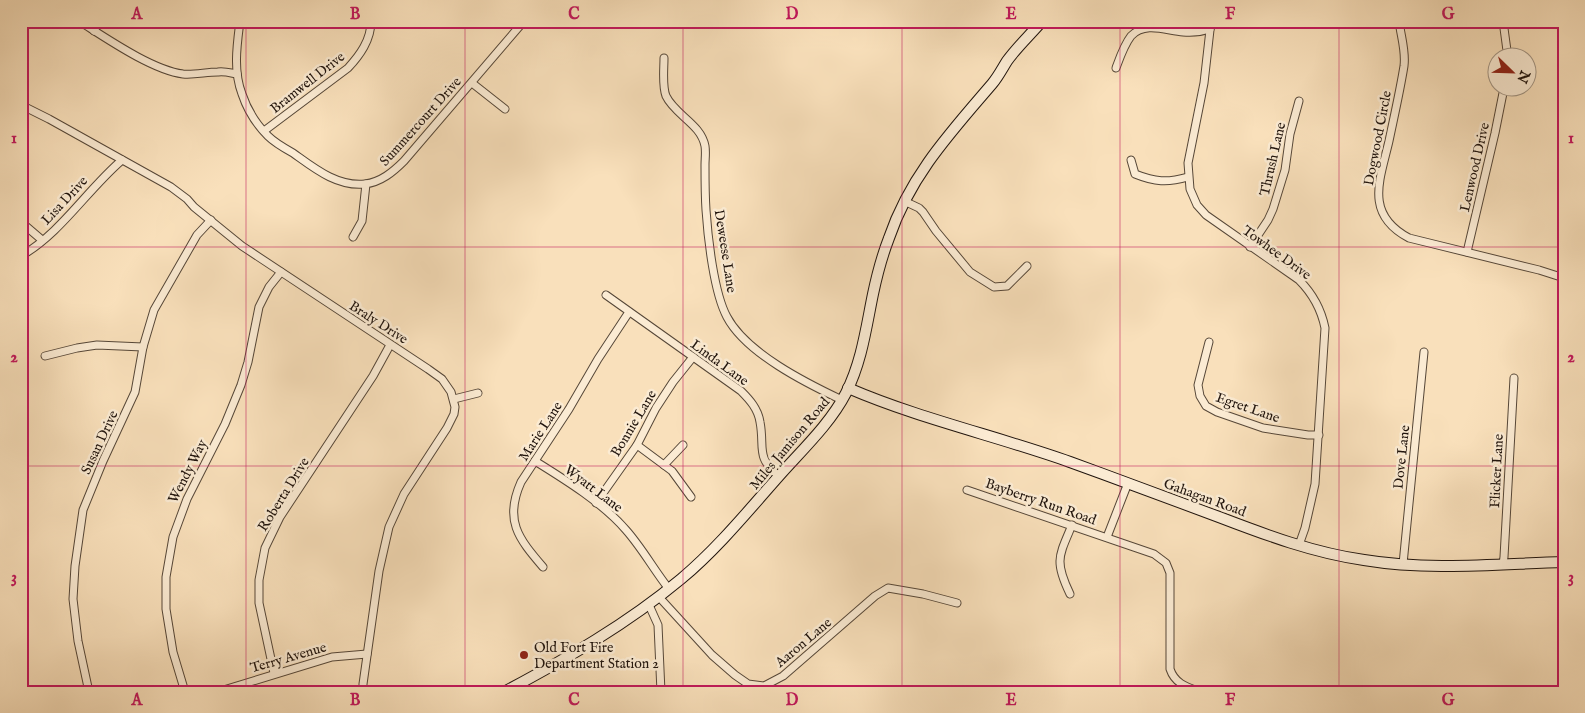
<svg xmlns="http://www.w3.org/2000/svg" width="1585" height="713" viewBox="0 0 1585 713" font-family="'IM FELL English',serif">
<rect width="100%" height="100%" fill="#f9e0bb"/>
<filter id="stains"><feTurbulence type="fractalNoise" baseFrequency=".004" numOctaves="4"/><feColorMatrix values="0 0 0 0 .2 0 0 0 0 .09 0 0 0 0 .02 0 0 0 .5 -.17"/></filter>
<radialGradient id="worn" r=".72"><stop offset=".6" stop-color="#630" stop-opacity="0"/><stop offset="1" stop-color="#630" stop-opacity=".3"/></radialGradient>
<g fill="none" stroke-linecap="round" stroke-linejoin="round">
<!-- street casing -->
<g stroke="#564738" stroke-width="9">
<g id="street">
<path d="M79,21c27,17 73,49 104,53 12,1 23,-2 35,-2 6,-1 13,1 19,2"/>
<path d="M240,21c-3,24 -7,49 2,73 5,15 14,30 26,42 7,7 16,12 25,17 21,15 44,34 72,31 16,-2 28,-12 39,-23l120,-140"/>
<path d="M1211,21l-7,62 -16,80 2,26 7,16 9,10 93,65c14,14 22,28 26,48l-10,156 -10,44 -6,17"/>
<path d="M1399,21c2,16 7,30 5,45 -4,25 -10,51 -15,75 -9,39 -25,73 20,97l130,32 25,8"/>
<polyline points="1503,21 1508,58"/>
<polyline points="94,31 99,21"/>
<path d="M664,58c0,11 -2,28 2,38 9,19 35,28 39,50 1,6 0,13 0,19 0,15 0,30 1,45 2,29 8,83 21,107 19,36 79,66 115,83"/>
<path d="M1116,68c4,-11 8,-23 15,-32 14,-15 36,-5 52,-4 10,1 18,0 27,-3"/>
<polyline points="472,83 505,109"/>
<polyline points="21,105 49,119 171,187 187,199 194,207 242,246 428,369 442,379 451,392 455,407 454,414 447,428 404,494 389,527 379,571 363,684 363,692"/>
<path d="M264,131l84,-63c12,-13 23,-28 23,-47"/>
<path d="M1131,160l4,14c20,8 32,9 53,3"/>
<polyline points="904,201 919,208 923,212 936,231 970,272 994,287 1007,286 1027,266"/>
<polyline points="21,222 42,240"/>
<polyline points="353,237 362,221 366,184"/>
<polyline points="1250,247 1268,220 1273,209 1285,170 1290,134 1299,101"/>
<polyline points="1467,252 1495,133 1504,88"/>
<path d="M21,256c40,-23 66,-66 101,-96"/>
<path d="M606,295l135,96c9,9 17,18 19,31 5,26 -5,35 19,54"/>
<polyline points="1209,342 1198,385 1200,396 1206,406 1217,412 1263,428 1308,435 1319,435"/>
<polyline points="45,356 77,348 97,345 143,347"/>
<polyline points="454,399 478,393"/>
<polyline points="637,445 672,471 691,497"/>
<path d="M535,461c29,18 68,42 91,69 16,18 28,40 43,59"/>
<polyline points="664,465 683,445"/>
<path d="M967,490l187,64 12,9 4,10v96c5,15 17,18 31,23"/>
<polyline points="596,503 637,445 656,408 673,382 693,357"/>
<polyline points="1107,537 1128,483"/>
<polyline points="1403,564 1424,352"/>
<polyline points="1503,564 1504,557 1514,378"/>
<path d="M543,567c-25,-29 -39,-47 -22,-85l48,-73 29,-50 31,-47"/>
<path d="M1070,594c-16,-33 -11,-38 2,-69"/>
<polyline points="659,597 712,655 735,675 748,684 764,686 783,676 875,596 888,588 923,594 957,603"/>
<polyline points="649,605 658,625 661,692"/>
<polyline points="274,673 259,603 259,580 265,548 280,517 373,376 390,345"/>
<polyline points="89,692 78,641 73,599 75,566 83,510 103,461 135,392 143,347 154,310 197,235 211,220"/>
<polyline points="185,692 173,652 166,609 166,577 173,537 187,499 225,424 241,385 248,362 259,307 269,287 281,272"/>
<polyline points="217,692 332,657 367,654"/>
</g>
</g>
<!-- secondary casing -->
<g stroke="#20140d" stroke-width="12">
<g id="secondary">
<path d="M848,388c72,31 149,48 222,74 50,18 100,37 149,55 47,18 95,36 145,43 66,11 133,4 200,2"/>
<path d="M504,692c62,-33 123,-68 177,-113 36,-30 67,-68 98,-103 23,-26 51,-52 67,-83 16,-32 20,-65 27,-99 4,-19 9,-38 16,-56 21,-62 61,-105 103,-154 6,-7 10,-15 15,-23 10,-14 24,-27 35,-40"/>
</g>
</g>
<!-- street -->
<use href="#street" stroke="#fbebd3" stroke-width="7"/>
<!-- secondary -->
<use href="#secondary" stroke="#fbebd3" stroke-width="10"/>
</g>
<!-- grid -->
<path fill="none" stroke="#c2185b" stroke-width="1" stroke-opacity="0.55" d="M246,21v671M465,21v671M683,21v671M902,21v671M1120,21v671M1339,21v671M21,247h1543M21,466h1543"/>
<!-- markers -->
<circle fill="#8f2418" stroke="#fbebd3" stroke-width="2" cx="524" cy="655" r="5"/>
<g text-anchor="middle" stroke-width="5" stroke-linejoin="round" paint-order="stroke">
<!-- street labels -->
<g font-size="14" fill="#20140d" stroke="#fbebd3">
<text transform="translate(307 82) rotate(-38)" y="5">Bramwell Drive</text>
<text transform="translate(420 121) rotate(-48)" y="5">Summercourt Drive</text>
<text transform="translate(1377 138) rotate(-79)" y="5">Dogwood Circle</text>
<text transform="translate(1272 159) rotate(-77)" y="5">Thrush Lane</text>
<text transform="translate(1474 167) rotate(-77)" y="5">Lenwood Drive</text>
<text transform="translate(64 200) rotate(-47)" y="5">Lisa Drive</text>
<text transform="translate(726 251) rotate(81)" y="5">Deweese Lane</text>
<text transform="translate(1277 252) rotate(36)" y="5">Towhee Drive</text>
<text transform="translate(379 322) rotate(33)" y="5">Braly Drive</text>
<text transform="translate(720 362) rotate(36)" y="5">Linda Lane</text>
<text transform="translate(1248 407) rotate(19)" y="5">Egret Lane</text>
<text transform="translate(633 423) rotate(-59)" y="5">Bonnie Lane</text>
<text transform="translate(540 431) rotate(-57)" y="5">Marie Lane</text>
<text transform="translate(99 442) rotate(-65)" y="5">Susan Drive</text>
<text transform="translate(789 443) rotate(-50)" y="5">Miles Jamison Road</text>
<text transform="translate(1401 457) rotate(-84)" y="5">Dove Lane</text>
<text transform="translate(187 471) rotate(-63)" y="5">Wendy Way</text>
<text transform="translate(1496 471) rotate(-87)" y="5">Flicker Lane</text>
<text transform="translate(594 488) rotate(37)" y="5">Wyatt Lane</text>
<text transform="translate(283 494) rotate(-58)" y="5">Roberta Drive</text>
<text transform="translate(1205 497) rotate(20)" y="5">Gahagan Road</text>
<text transform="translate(1041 501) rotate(19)" y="5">Bayberry Run Road</text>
<text transform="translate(803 642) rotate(-40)" y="5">Aaron Lane</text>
<text transform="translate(288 657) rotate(-16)" y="5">Terry Avenue</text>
</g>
<!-- poi labels -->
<g font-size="14" fill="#20140d" stroke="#fbebd3" text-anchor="start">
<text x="534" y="652">Old Fort Fire<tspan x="534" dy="16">Department Station 2</tspan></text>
</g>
</g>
<!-- margin -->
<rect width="1585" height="713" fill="none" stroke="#f9e0bb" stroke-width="55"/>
<!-- north arrow -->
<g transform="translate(1512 72) rotate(113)"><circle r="24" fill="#fbebd3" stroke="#a39584"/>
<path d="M0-4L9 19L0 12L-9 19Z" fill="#8f2418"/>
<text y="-8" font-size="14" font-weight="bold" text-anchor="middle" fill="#20140d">N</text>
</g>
<rect x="28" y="28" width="1530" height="658" fill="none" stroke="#c2185b" stroke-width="2"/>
<g font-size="16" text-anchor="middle" font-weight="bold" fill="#c2185b">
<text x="137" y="19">A</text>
<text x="355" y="19">B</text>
<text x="574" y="19">C</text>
<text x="792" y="19">D</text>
<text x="1011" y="19">E</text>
<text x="1230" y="19">F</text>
<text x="1448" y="19">G</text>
<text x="14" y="143">1</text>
<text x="1571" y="143">1</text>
<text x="14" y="362">2</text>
<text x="1571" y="362">2</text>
<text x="14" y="582">3</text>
<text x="1571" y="582">3</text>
<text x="137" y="705">A</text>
<text x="355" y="705">B</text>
<text x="574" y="705">C</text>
<text x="792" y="705">D</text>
<text x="1011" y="705">E</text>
<text x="1230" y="705">F</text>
<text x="1448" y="705">G</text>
</g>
<rect width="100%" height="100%" filter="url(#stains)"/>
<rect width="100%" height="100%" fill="url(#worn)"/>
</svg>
